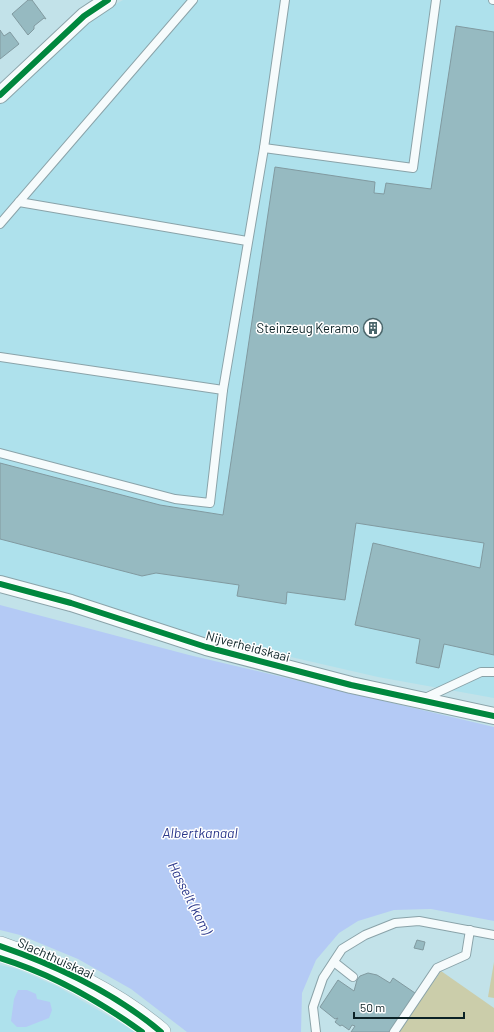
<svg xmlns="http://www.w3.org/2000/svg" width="494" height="1032" viewBox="0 0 494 1032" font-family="Barlow,sans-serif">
<rect width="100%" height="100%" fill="#c2e2e9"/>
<!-- built -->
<g fill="#aee1ec">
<polygon points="123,0 494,0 494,698 378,677 182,632 0,586 0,104 64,44 107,9"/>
<polygon points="0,965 17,969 58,987 136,1032 0,1032"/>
</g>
<!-- green -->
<g fill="#cbcdaa">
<polygon points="494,962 494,998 488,997"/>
<polygon points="441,971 494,1008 494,1032 398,1032"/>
</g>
<!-- water -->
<g fill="#b4caf5">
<polygon points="0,605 189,655 494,727 494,921 431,909 394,910 358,921 339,933 316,960 302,993 301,1032 187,1032 131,989 78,959 20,935 0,930"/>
<polygon points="18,990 27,990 36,994 37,999 50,1002 52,1010 49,1018 26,1027 17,1027 11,1021 14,999"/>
</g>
<!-- building -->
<g fill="#96bac1" stroke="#819aa0">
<polygon points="28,0 32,0 46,19 44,18 34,26 34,29 28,35 12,14"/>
<polygon points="456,26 494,32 494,655 444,644 439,668 416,663 420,639 355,625 373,543 480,568 484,543 356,523 345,600 287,592 286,604 237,596 239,585 156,573 142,576 0,539 0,463 160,505 223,515 275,167 375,182 374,193 384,194 386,183 431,189"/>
<polygon points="0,30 4,36 10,32 19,44 0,59"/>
<polygon points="417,940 425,942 423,950 414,948"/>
<polygon points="368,973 377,975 390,983 393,978 415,993 389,1032 351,1032 355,1026 352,1025 349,1030 342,1025 340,1026 335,1022 338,1018 335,1019 320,1007 338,980 354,991 357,980 360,976"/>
</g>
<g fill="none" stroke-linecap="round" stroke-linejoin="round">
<!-- service casing -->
<g stroke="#8aa3a9" stroke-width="10">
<g id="service">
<polyline points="493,0 494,0"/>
<polyline points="264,148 413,168 436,0"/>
<polyline points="19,202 247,241"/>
<polyline points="0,224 193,0"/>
<polyline points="0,357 223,390"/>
<polyline points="0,453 175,499 210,503 223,390 264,148 285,0"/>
<polyline points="423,699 481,672 494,672"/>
<polyline points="334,962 353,977"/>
<polyline points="316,1032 313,1007 323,978 342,949 365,935 395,923 419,921 494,935"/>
<polyline points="394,1032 437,968 466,955 470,930"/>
</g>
</g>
<!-- minor casing -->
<g stroke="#8aa3a9" stroke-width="18">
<g id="minor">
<polyline points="0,95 84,16 108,0"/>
<polyline points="0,584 71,603 206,647 351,685 494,716"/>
</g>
</g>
<!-- tertiary casing -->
<g stroke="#8aa3a9" stroke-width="20">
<path id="tertiary" d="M0,946c58,20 114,46 161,86"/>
</g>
<!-- service -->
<use href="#service" stroke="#f6fbfc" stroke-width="8"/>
<!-- minor -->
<use href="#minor" stroke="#f6fbfc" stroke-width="16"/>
<!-- tertiary -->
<use href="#tertiary" stroke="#f6fbfc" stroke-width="19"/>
<!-- cycleway casing -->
<g stroke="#fff" stroke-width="8">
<g id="cycleway">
<polyline points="0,95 84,16 108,0"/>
<polyline points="0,584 71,603 206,647 351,685 494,716"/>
<path d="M0,946c58,20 114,46 161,86"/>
<path d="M0,958c52,16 98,42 142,74"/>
</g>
</g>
<!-- cycleway -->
<use href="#cycleway" stroke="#00873e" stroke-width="6"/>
</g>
<!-- icons -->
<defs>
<g id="building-ring" transform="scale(1)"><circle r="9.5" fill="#fff" stroke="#4a656a" stroke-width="1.5"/><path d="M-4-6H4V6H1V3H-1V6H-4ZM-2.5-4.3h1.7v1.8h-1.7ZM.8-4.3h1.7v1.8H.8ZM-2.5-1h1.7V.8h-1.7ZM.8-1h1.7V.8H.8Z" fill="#4a656a"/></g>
</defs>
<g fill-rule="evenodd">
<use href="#building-ring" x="373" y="328"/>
</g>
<g text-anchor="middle" stroke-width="3" stroke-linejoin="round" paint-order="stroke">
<!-- poi labels -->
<g font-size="13" fill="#0a2125" stroke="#fff" text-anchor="end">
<text x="359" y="333">Steinzeug Keramo</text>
</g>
<!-- street labels -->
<g font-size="13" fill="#0a2125" stroke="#fff">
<text transform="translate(248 646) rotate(15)" y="5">Nijverheidskaai</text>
<text transform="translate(56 958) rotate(24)" y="5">Slachthuiskaai</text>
</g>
<!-- water labels -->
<g font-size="14" font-style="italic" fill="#2c398b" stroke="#fff">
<text x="200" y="838">Albertkanaal</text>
<text transform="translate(190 898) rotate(63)" y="5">Hasselt (kom)</text>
</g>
</g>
<!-- scale -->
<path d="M354 1012v6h110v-6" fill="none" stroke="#0a2125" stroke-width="2"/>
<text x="360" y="1012" font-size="12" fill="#0a2125" stroke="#ffffff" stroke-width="3" paint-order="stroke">50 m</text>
</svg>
